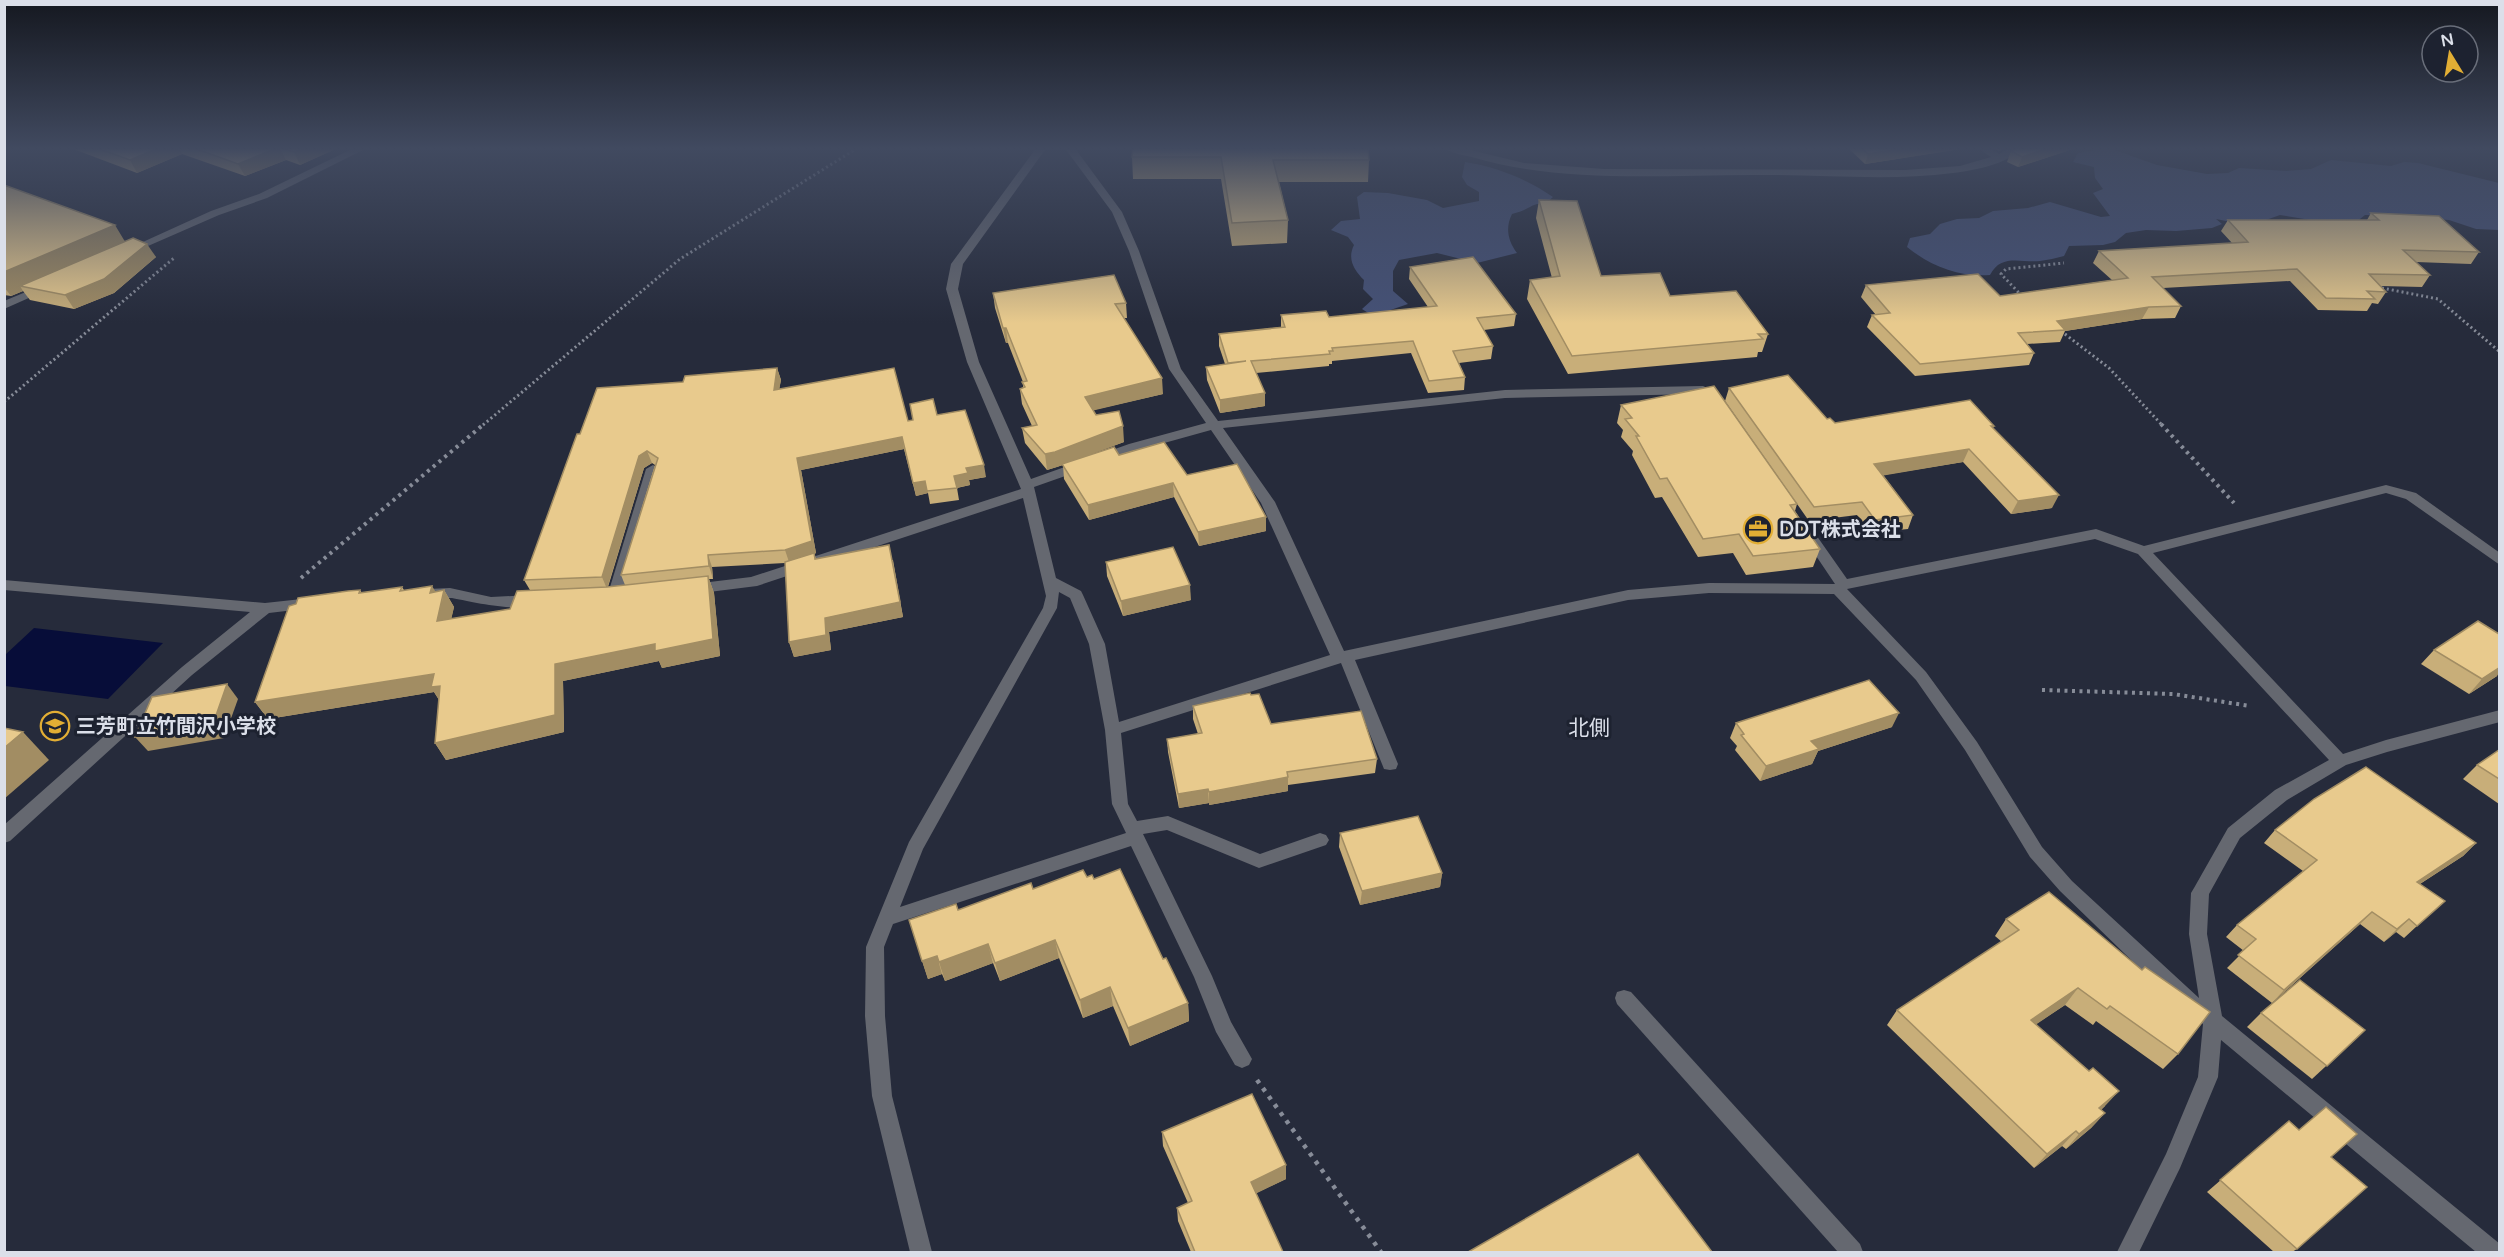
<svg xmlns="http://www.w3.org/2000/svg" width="2504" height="1257" viewBox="0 0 2504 1257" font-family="'Varela Round','Noto Sans JP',sans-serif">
<rect width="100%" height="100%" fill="#262b3b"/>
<!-- green -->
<g fill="#455176">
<path d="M2109,148l48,17 50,9 21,-1 11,-5 47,3 25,-2 20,-9 60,6 13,-4 14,1 81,20v47l-23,-1 -27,-9 -65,-5h-19l-10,8 -14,2 -61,-10 -14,5 -30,3 -20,-4 6,5 -10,4 -36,3 -30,-1 -20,3 -11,9 -12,3 -34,1 -5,10c-8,2 -16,4 -24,5 -19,2 -39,-8 -50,14 -31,2 -58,-8 -83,-28l3,-9 20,-4 10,-10 17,-5 22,-1 14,-7 35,-3 22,-6 51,15 9,-1 -17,-23 10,-4 -8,-11 -1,-11 -21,-5 5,-9z"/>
<path d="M1465,162c32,5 62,17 88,35 -11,10 -13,4 -23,10 -6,3 -10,5 -18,7 -7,14 -4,27 5,39l-40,10 -40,-10 -38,7 -6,11v20l15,13 -35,12 -11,-7 11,-10 -10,-10 1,-9c-10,-10 -17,-21 -10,-35l-6,-8 -17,-7 10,-9 19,-2 -3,-22 7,-5 24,1 39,7 16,8 36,-7v-9l-12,-7 -5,-8z"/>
</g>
<!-- water -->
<polygon fill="#070d39" points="34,628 163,643 108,699 5,686 5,655"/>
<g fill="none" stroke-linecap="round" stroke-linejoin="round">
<!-- path-far2 -->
<g stroke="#878c98" stroke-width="3" stroke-dasharray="2 3" stroke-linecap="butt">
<polyline points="2377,287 2438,299 2500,352"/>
<polyline points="2022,296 2001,274 2006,269 2064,263"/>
<polyline points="2061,331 2109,368 2162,425"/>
<polyline points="4,402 174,258"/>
<polyline points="483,425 680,259 859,147"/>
</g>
<!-- path-far1 -->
<g stroke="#878c98" stroke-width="4" stroke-dasharray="3 4.5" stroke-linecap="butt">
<polyline points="2161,424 2234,503"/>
<polyline points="301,578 484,424"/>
<polyline points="2042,690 2173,694 2250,706"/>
</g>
<!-- path -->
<polyline stroke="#878c98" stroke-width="4.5" stroke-dasharray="4 6" stroke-linecap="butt" points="1257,1080 1381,1252"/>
<!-- minor -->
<g fill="#656870" fill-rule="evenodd">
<polygon points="356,147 369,147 267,198 219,215 132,253 128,254 123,251 211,211 259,194"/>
<path d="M1037,147h10l-84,117 -5,25 21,73 52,117 98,-35 77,-21 -37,-54 -40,-118 -17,-39 -48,-65h10l48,65 17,39 42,118 37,52 287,-31 198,-4 13,6 -6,4 -8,-2 -197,4 -282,30 52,74 69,149 284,-61 81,-7 126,1 -33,-49 7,-5 5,2 33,47 249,-50 48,17 242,-61 30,8 84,60v12l-94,-66 -20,-6 -233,60 190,201 43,-14 114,-30v12l-113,30 -41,13 -59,35 -47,38 -31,56 -2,40 15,82 278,228v8h-24l-255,-212 -3,37 -38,91 -41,84h-22l49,-98 32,-77 5,-53 -45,-38 -98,-95 -30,-34 -65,-107 -49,-70 -82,-86 -125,-1 -81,7 -273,60 43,104 -2,5 -6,1 -6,-1 -2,-5 -41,-101 -220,70 7,71 9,17 31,-5 92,38 60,-21 6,2 3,5 -3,5 -67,23 -92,-38 -24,4 69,142 19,46 21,37 -3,6 -7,3 -7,-3 -19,-33 -22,-55 -63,-131 -238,78 -9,23 1,69 7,80 40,156h-22l-38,-156 -7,-80 1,-69 43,-105 134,-234 3,-12 -23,-98 -266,88 -64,8 -7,-5 7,-5 58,-7 270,-88 -54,-127 -21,-73 5,-25zM1211,430l50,73 69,152 -211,67 -14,-78 -22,-49 -2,-4 -25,-13 -22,-91 105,-37zM2095,539l43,15 191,206 -54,30 -47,38 -34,60 -3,5 -2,41 10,64 -127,-117 -30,-34 -65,-105 -51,-70 -79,-83zM1059,592l11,6 19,46 16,86 7,74 14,29 -226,74 23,-58 134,-241z"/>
<path d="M1442,147h16l66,16 80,6 301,1 55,-4 31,-9 -15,-10h12l11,7 13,-7h12c-17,17 -47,23 -71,26 -62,8 -124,2 -187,2 -97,-1 -200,10 -294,-18 -10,-2 -22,-4 -30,-10z"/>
<polygon points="45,284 49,285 49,289 4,309 4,301"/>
<polygon points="653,465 660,469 621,597 619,601 609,601 607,597 646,469"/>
<polygon points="4,580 265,603 311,598 318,603 311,608 269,613 192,675 10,841 4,843 4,825 182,667 250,612 4,590"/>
<path d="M450,588l41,9 41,-2 7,5c-11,16 -70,1 -87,-2 -10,-1 -25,5 -31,-4l7,-5z"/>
<polygon points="1624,990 1631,992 1860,1244 1863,1252 1838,1252 1617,1004 1615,998 1617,992"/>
</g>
</g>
<!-- wall -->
<g fill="#c8ae79" fill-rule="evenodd">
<polygon points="68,147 340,147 300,165 286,160 245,176 182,154 137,173"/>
<polygon points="1133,147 1369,160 1368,182 1279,182 1288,220 1287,243 1232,246 1221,179 1133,179 1132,157"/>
<polygon points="1805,147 1843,147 1808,150"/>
<polygon points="1847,147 1973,147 1865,164"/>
<polygon points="1992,147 2007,147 1999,151"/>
<polygon points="2018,147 2079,147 2018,167 2007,162 2011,151"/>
<polygon points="4,185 125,241 156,257 114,293 74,309 30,300 23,291 11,296 4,295"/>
<polygon points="1539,200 1601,276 1670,296 1768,334 1762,352 1758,352 1757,357 1568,374 1527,299 1530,280 1552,278 1536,218"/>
<polygon points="2371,213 2479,252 2471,264 2416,262 2430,275 2422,287 2381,286 2386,292 2378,304 2372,303 2367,311 2318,310 2290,281 2163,288 2181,306 2175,318 2142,319 2065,331 2060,342 2027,344 2034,353 2029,365 1915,376 1867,327 1872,315 1876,315 1861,297 1866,285 2000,296 2112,280 2093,263 2099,251 2232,243 2221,231 2228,220 2367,220"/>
<polygon points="1410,267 1516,314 1514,326 1484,330 1493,346 1491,359 1459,363 1465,377 1464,390 1428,393 1411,353 1332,361 1332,364 1329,364 1329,366 1256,373 1265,393 1265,406 1220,413 1207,380 1206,367 1225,364 1219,346 1219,334 1281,327 1281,315 1329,317 1428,307 1409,279"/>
<polygon points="993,293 1126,303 1127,318 1124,318 1163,394 1093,410 1096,415 1124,442 1091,454 1119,455 1187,475 1266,517 1266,531 1199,546 1174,497 1089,520 1064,479 1063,465 1047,470 1025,443 1022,428 1032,426 1022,404 1020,389 1023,388 1023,382 1008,343 1006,343 995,308"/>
<path d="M777,368l4,12 -2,9 129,32 29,-6 49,62 -17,3 1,5 -13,3 2,12 -29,4 -2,-11 -12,3 -12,-47 -103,21 15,83 -2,1 2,5 77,1 10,57 -74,15 2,18 -37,7 -5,-15 -4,-79 -73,4 1,12h-4l5,14 6,63 -58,12 -3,-7 -96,20 1,51 -118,28 -11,-17 4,-43 -5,-8 -166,27 -13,-17 105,-112 2,3 40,-6 2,3 32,2 8,-2 10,17 -3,12 59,-10 20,-19 -6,-10 56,-146 103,-52zM652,463l3,2 -34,110 4,10 -17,2 36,-119z"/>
<polygon points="1729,388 1827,419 1835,423 1994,426 1993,428 2052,508 2011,514 1963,462 1883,475 1913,515 1908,529 1869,533 1857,515 1809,521 1725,401"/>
<polygon points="1621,405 1797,504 1795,511 1820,549 1813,567 1746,575 1733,553 1698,557 1662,497 1655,498 1632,455 1633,451 1621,437 1623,430 1617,423"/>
<polygon points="1106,562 1191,600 1123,616 1107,576"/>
<polygon points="2434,650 2497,676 2469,694 2421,664"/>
<polygon points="1251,695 1271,724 1377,759 1375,773 1288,785 1288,791 1209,805 1209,803 1179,808 1168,752 1167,739 1198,734 1193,719 1193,706"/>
<polygon points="1736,723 1892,727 1818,751 1812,764 1760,781 1735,750 1737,746 1730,738"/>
<polygon points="2499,750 2499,804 2463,779 2477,765"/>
<polygon points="2275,830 2476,843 2463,856 2420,884 2431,913 2404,938 2396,932 2384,942 2360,924 2272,1003 2227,968 2244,951 2226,937 2237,925 2303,871 2264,843"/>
<polygon points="1340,833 1442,873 1440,887 1360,905 1339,847"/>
<polygon points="1087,877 1094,879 1163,959 1188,1003 1189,1021 1130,1046 1113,1006 1083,1018 1059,958 1000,981 993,963 945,981 942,974 928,979 909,920 958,910 1033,889"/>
<polygon points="2006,919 2178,1054 2163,1069 2096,1021 2093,1025 2065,1005 2036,1024 2105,1106 2101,1110 2105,1113 2091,1128 2066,1149 2062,1146 2034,1168 1887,1025 1897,1010 2002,942 1995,936"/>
<polygon points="2261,1013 2365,1030 2312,1079 2247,1027"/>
<polygon points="2289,1121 2331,1157 2297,1249 2292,1252 2274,1252 2207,1192"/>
<polygon points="1162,1132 1286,1165 1286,1179 1256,1193 1283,1252 1191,1252 1178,1221 1177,1208 1188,1203 1163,1146"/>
</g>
<!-- shaded-wall -->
<g fill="#a28d63">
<polygon points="161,147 178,147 182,154 137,173 130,160"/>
<polygon points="279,147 286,160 245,176 238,164"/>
<polygon points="306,147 340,147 300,165 294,152"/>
<polygon points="1911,147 1973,147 1865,164 1868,154"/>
<polygon points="2001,147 2007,147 1999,151"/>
<polygon points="2051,147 2079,147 2018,167 2022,157"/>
<polygon points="115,225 127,245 20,286 23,291 11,296 4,287 4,272"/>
<polygon points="147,244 156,257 114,293 74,309 65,295"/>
<polygon points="2149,307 2142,319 2065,331 2065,330 2057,321"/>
<polygon points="1003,328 1006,328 1008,343 1006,343"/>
<polygon points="777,368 781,380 777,402 774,390"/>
<polygon points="1162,378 1163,394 1087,412 1085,397"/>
<polygon points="1265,393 1265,406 1220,413 1220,400"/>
<polygon points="1123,426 1124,442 1057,467 1047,470 1045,454"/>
<polygon points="902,437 904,449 801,470 816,553 814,554 818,568 789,562 785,550 797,458"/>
<polygon points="1969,449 1963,462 1869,478 1874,464"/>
<polygon points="647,451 652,463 644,468 607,589 602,577 639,456"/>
<polygon points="984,465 986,477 969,480 970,485 956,488 954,476 966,468"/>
<polygon points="925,481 928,493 916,496 913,483"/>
<polygon points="1173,483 1174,497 1089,520 1088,505"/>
<polygon points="2059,495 2052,508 2011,514 2018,501"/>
<polygon points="1266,517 1266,531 1199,546 1198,532"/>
<polygon points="889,545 903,617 829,632 831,650 794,657 789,642 825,618"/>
<polygon points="708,555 712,567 713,579 709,566"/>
<polygon points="708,576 714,593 720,656 662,668 659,661 563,681 564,732 446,760 435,743 555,664"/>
<polygon points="1190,585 1191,600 1123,616 1121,601"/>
<polygon points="432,586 442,602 444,590 454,607 447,638 437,621 430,593"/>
<polygon points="2499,668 2499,673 2497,676 2469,694 2482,679"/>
<polygon points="434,674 444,691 442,704 434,692 268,719 255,702"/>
<polygon points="227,684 238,699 224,738 148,751 135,737"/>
<polygon points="1899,713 1892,727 1818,751 1812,764 1760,781 1766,766 1811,741"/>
<polygon points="23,732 49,760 4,799 4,748"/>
<polygon points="1288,777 1288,791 1209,805 1209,792"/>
<polygon points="1208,789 1209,803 1179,808 1178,794"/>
<polygon points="2476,843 2463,856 2404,894 2417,882"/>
<polygon points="1442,873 1440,887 1360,905 1362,891"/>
<polygon points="2372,912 2360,924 2272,1003 2284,990"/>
<polygon points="2409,919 2396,932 2384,942 2397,929"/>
<polygon points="1055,940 1059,958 1000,981 995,963"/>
<polygon points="988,944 993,963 945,981 939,962"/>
<polygon points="937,956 942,974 928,979 922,961"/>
<polygon points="1110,987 1113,1006 1083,1018 1080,1000"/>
<polygon points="2078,988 2065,1005 2019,1036 2031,1020"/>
<polygon points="1188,1003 1189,1021 1130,1046 1128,1028"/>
<polygon points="2119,1091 2105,1106 2085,1123 2099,1108"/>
<polygon points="2105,1113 2091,1128 2066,1149 2079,1134"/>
<polygon points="2076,1131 2062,1146 2034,1168 2047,1154"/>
<polygon points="1286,1165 1286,1179 1251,1196 1251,1182"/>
</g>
<!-- building -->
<g fill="#e8ca8d" stroke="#a28d63" stroke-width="1.5">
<polygon points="94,147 161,147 130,160"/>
<polygon points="191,147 306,147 294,152 279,147 238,164"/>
<polygon points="1133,147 1368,147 1369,160 1273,160 1288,220 1232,223 1221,157 1132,157"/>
<polygon points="1861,147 1911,147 1868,154"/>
<polygon points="2018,147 2051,147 2022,157 2011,151"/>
<polygon points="4,185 115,225 4,272"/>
<polygon points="1539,200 1577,201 1601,276 1660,273 1670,296 1736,291 1768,334 1758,334 1763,339 1572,356 1530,280 1560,276"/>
<polygon points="2371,213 2439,216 2479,252 2403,250 2430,275 2369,274 2386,292 2367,291 2375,299 2326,298 2297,269 2152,277 2181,306 2149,307 2057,321 2065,330 2018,333 2034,353 1920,364 1872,315 1890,313 1866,285 1978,274 2000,296 2128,278 2099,251 2248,242 2228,220 2379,220"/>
<polygon points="133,238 147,244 104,279 65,295 20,286"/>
<polygon points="1473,257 1516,314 1477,318 1493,346 1453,351 1465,377 1429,381 1413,341 1332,348 1333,351 1329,351 1330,354 1251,361 1265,393 1220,400 1206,367 1246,361 1228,363 1219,334 1285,327 1281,315 1326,311 1329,317 1437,306 1410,267"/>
<polygon points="1114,275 1126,303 1115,304 1162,378 1085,397 1096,415 1119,411 1123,426 1055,452 1045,454 1022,428 1037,425 1020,389 1025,387 1022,382 1027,381 1006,328 1003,328 993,293"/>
<polygon points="777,368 774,390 894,368 908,421 913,420 910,404 933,399 937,415 965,410 984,465 966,468 968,473 954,476 957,488 927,491 925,481 913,483 902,437 797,458 812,541 785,550 708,555 709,566 621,575 658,458 647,451 639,456 602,577 524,580 577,434 580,434 597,388 683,382 685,376"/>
<polygon points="1788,375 1827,419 1830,418 1835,423 1970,400 1994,426 1991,426 2059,495 2018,501 1969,449 1874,464 1913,515 1875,520 1862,502 1814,507 1729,388"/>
<polygon points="1714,386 1797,504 1790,505 1820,549 1753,556 1739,534 1703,539 1667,478 1660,479 1636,436 1639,436 1625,419 1632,418 1621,405"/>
<polygon points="1164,442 1187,475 1237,464 1266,517 1198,532 1173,483 1088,505 1062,464 1114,447 1119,455"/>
<polygon points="889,545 900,602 825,618 826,635 789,642 785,562 814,553 815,559"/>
<polygon points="1173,547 1190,585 1121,601 1106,562"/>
<polygon points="708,576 713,639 655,651 655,644 555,664 555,715 435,743 440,686 431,687 434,674 255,702 289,606 296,604 298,598 348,591 360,590 359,593 402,587 400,591 432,586 430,593 444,590 437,621 510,609 517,591 607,587"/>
<polygon points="2478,621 2499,634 2499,668 2482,679 2434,650"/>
<polygon points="1869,680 1899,713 1811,741 1819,749 1766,766 1741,735 1744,734 1736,723"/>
<polygon points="227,684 213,724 135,737 152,697"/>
<polygon points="1250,693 1251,695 1259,694 1271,724 1361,711 1377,759 1287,772 1288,777 1209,792 1208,789 1178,794 1167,739 1202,733 1193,706"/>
<polygon points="4,728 23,732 4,748"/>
<polygon points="2499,750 2499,779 2477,765"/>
<polygon points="2366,767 2476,843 2417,882 2445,901 2417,926 2409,919 2397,929 2372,912 2284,990 2238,955 2256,939 2237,925 2317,860 2275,830 2314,799"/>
<polygon points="1418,816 1442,873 1362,891 1340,833"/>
<polygon points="1120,869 1163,959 1166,958 1188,1003 1128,1028 1110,987 1080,1000 1055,940 995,963 988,944 939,962 937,956 922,961 909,920 956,904 958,910 1031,883 1033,889 1083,870 1087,877 1092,875 1094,879"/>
<polygon points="2049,892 2142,970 2145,967 2210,1012 2178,1054 2110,1006 2107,1009 2078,988 2031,1020 2089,1071 2093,1068 2119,1091 2099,1108 2105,1113 2079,1134 2076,1131 2047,1154 1897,1010 2019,930 2006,919"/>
<polygon points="2300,980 2365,1030 2327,1066 2261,1013"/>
<polygon points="1252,1094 1286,1165 1251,1182 1283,1252 1195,1252 1177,1208 1192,1201 1162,1132"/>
<polygon points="2326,1107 2357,1134 2331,1157 2367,1187 2297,1249 2220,1180 2289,1121 2299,1130"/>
<polygon points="1638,1154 1712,1252 1468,1252"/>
</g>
<!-- sky -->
<linearGradient id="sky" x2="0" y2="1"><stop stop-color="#151820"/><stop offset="0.46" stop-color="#414a60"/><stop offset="1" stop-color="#414a60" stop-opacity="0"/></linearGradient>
<rect width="2504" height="323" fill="url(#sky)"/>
<!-- icons -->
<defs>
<g id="office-ring" transform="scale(1.5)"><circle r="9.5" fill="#1d2230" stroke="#e2ae34" stroke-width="1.5"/><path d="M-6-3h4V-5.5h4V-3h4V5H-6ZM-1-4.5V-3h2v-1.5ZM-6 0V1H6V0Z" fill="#e2ae34"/></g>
<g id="school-ring" transform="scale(1.5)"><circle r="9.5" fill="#1d2230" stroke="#e2ae34" stroke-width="1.5"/><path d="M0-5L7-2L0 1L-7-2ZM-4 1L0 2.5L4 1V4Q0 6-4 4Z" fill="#e2ae34"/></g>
</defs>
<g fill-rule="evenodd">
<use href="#office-ring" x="1758" y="529"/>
<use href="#school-ring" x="55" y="726"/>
</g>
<g text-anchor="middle" stroke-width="6" stroke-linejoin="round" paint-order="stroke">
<!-- poi labels -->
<g font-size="20" font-weight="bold" fill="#dbdfe9" stroke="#1d2230" text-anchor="start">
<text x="1779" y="536">DDT株式会社</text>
<text x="76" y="733">三芳町立竹間沢小学校</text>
</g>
<!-- neighbourhood labels -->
<g font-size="21" fill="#dbdfe9" stroke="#1d2230">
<text x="1589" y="735">北側</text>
</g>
</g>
<!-- border -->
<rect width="2504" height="1257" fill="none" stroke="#dbdfe9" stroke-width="12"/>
<!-- north arrow -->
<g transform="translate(2450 54) rotate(349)"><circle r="28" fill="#1d2230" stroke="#696e7a" stroke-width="1.5"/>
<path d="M0-4.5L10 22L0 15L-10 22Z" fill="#e2ae34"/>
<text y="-9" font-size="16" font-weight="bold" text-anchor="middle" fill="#dbdfe9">N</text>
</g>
</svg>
